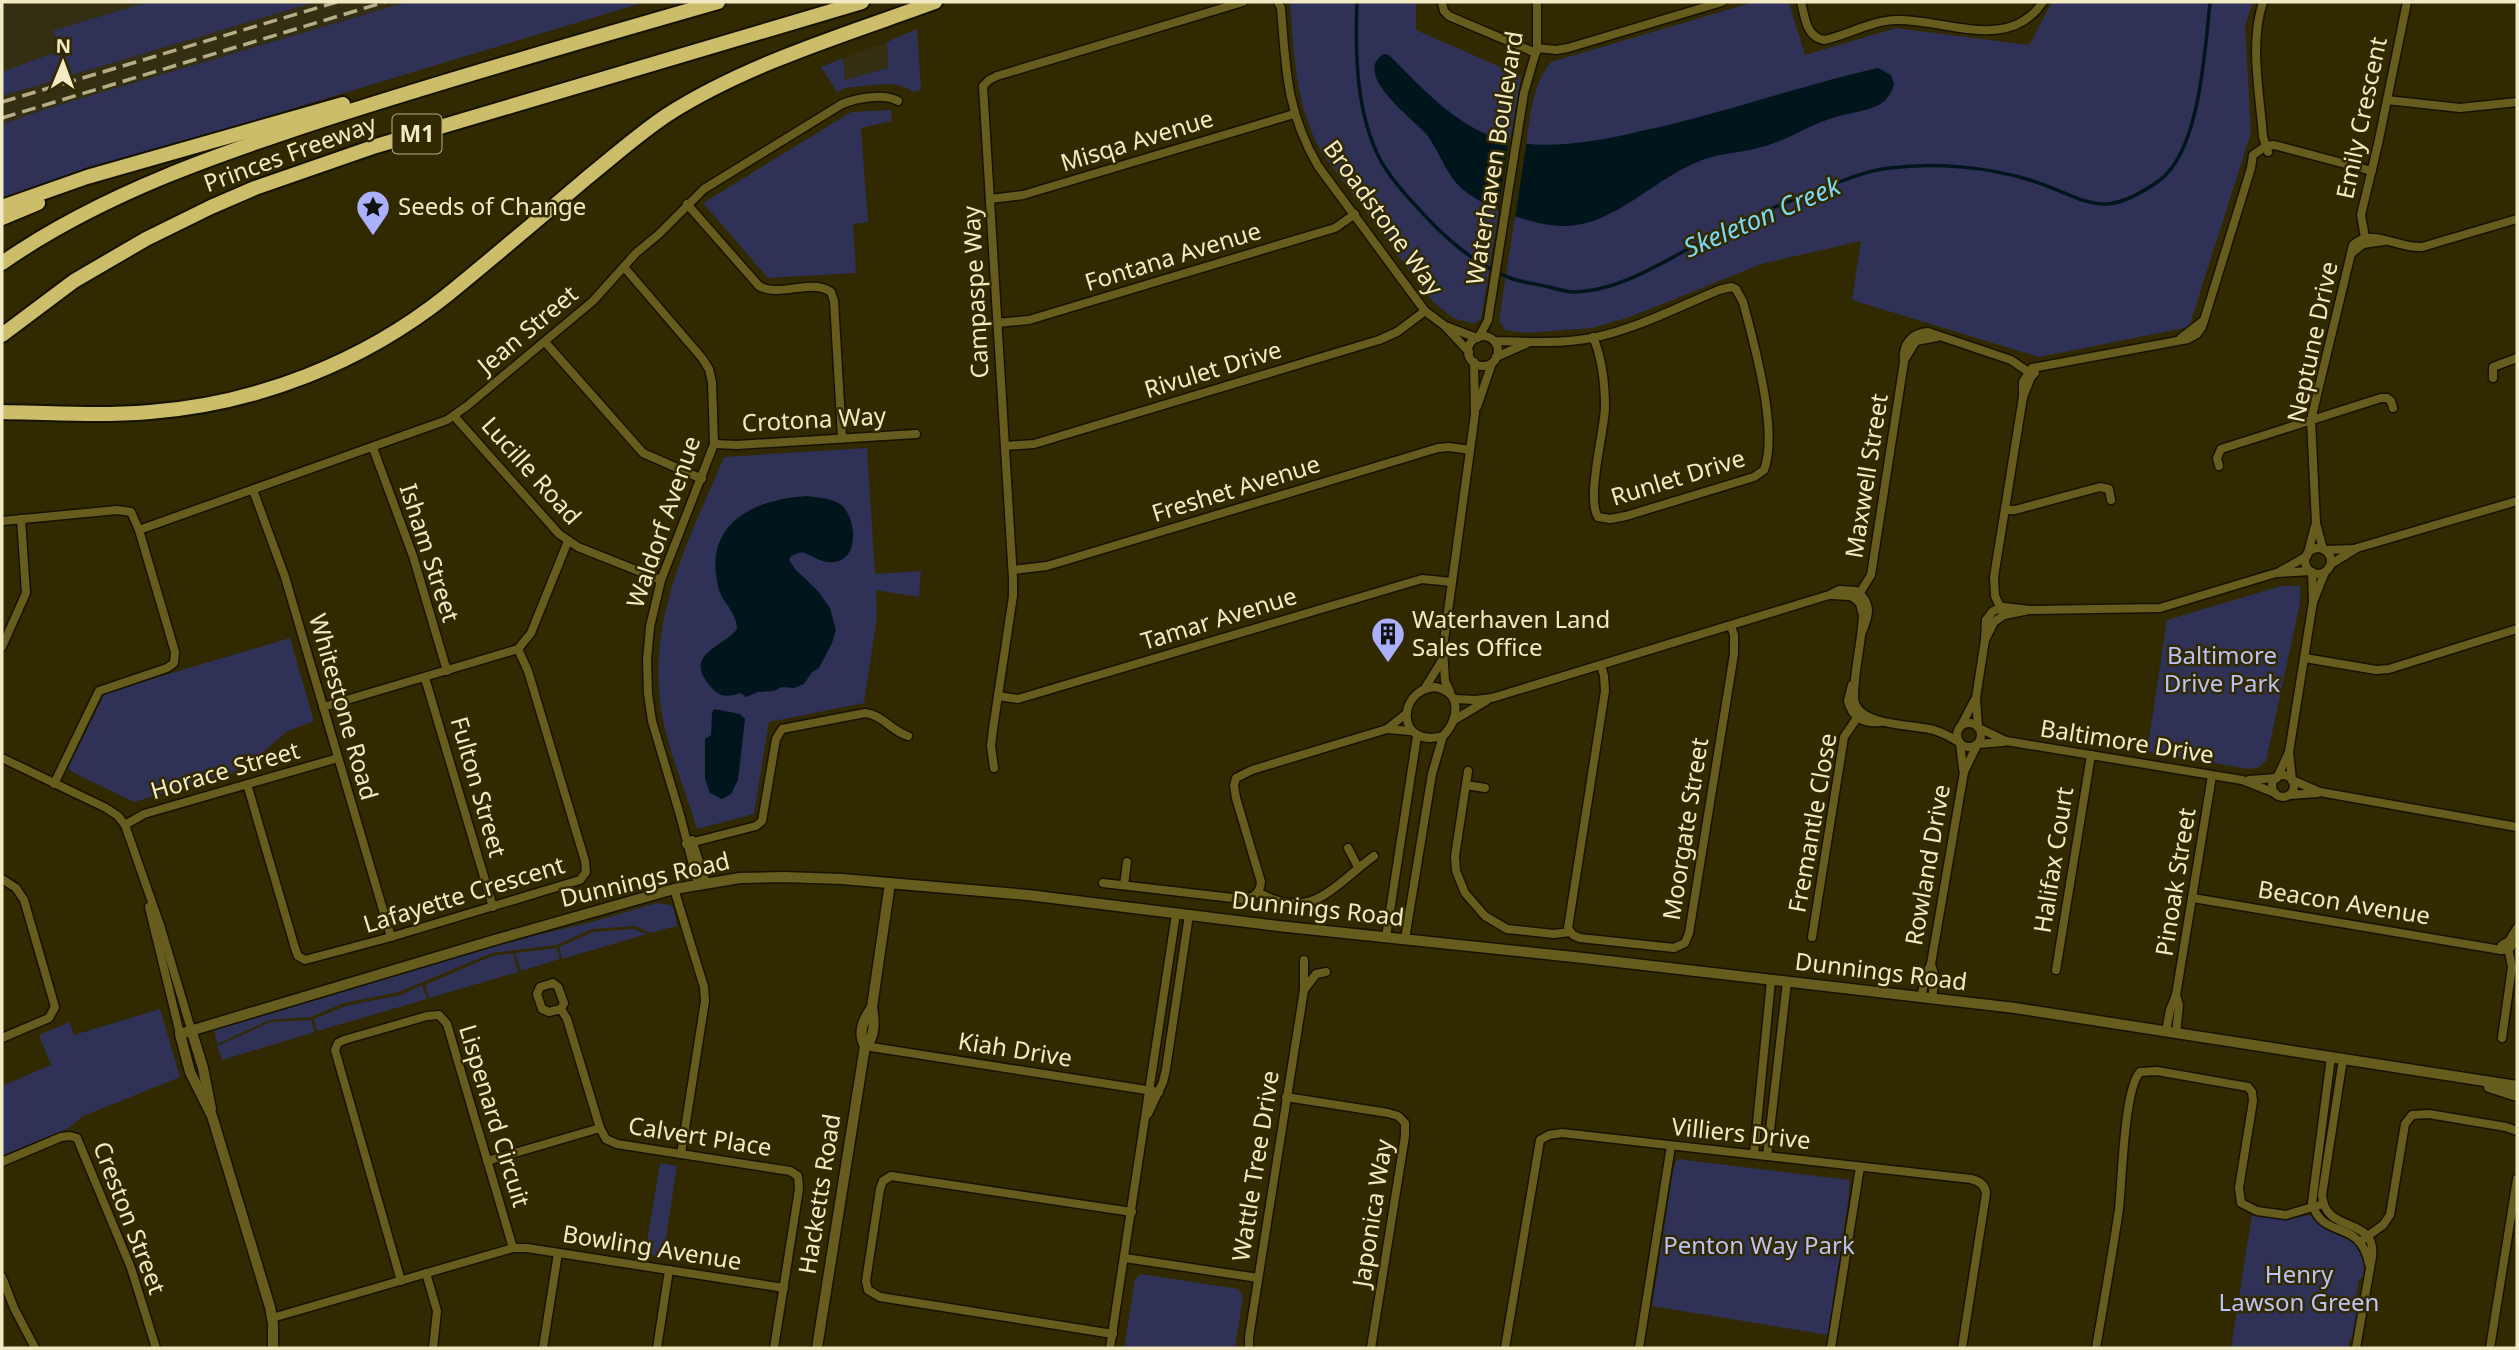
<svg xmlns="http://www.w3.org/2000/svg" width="2519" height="1350" viewBox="0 0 2519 1350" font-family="'Noto Sans',sans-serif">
<rect width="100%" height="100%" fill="#312a00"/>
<!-- built -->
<g fill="#342f12">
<polygon points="2,2 148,2 53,31 64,49 2,72"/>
<polygon points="315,2 407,2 52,107 2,124 2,96"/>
<polygon points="887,42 889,68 845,80 843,58"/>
</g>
<!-- green -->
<g fill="#2f3157">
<polygon points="148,2 315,2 2,96 2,72 64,49 52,31"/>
<polygon points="407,2 645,2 46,183 2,200 2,124 52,107"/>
<path d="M1290,2h126v28l105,46 -40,243 -7,5 -21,-6 -21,-17 -110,-148c-27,-48 -28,-98 -32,-151z"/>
<path d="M1754,2h35l16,53 91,-27 133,17 23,-43h201l-8,24 6,107 -62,194 -150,30 -187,-57 9,-59 -100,23 -131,53 -38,11 -67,5 -20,-3 -6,-9 32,-211c4,-19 8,-33 20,-48z"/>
<path d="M917,29l4,61 -9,2c-12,-14 -50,-5 -68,-4l-7,4 -16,-25 22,-9 2,22 43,-12 -1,-26z"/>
<polygon points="891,110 892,121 861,128 868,222 853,224 856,273 768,278 703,203 851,112"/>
<path d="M867,448l8,126 46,-3 -2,26 -43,-7 1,27 -13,86 -95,19 -15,92 -57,15c-11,-38 -28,-75 -35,-114 -16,-97 26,-172 62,-258z"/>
<polygon points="2281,586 2300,586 2300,603 2266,761 2257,768 2249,769 2147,752 2167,620"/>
<polygon points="290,638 314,721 286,732 253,761 232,773 134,802 74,773 68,768 105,693"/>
<polygon points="657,903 671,905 674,910 677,926 650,933 636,926 592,929 557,945 492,953 399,992 344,1003 311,1017 270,1020 217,1044 214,1028 498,944 588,923"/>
<polygon points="633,929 647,934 562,959 559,947 593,932"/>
<polygon points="557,948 560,959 521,971 515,953"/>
<polygon points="513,953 518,972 429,998 425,985 492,956"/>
<polygon points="422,985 427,999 317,1031 314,1019 345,1006 401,995"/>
<polygon points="160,1009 180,1077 83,1116 69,1128 2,1156 2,1086 51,1065 39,1035 70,1022 74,1035"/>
<polygon points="311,1020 315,1032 222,1060 217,1046 271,1022"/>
<polygon points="1677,1159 1849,1180 1849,1195 1828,1335 1652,1306 1673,1171"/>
<polygon points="660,1163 677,1166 663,1257 645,1254"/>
<polygon points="2252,1214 2286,1219 2311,1215 2324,1227 2344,1234 2359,1245 2365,1260 2363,1277 2359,1280 2356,1297 2359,1301 2354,1336 2349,1340 2348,1348 2231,1348"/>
<polygon points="1141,1274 1238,1289 1243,1296 1235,1348 1124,1348 1135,1279"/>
</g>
<!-- water -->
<g fill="#00151c">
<path d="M1384,54l5,1c33,33 71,76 119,86 44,9 91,0 133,-10 80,-17 157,-45 237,-63l13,7 3,9c-2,9 -7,16 -15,21 -14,7 -32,8 -46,13 -21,6 -39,18 -59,25 -20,8 -41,9 -62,14 -57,15 -99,78 -163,68 -23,-3 -65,-19 -83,-33 -19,-14 -25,-38 -39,-57 -12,-15 -77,-61 -43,-81z"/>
<path d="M808,496c10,2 23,2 32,8 15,10 20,50 -1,57 -13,5 -26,-5 -37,-9l-11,4 -2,4 7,10 22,21 12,17 6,22 -4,13 -13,25 -7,4 -8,12 -10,4 -12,-1 -8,4 -16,1 -12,5 -6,-4c-12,4 -20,5 -29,-6 -30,-33 13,-40 26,-58 0,-16 -13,-25 -18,-39 -18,-65 33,-91 89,-94z"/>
<polygon points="714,709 740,714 745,719 738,780 731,794 722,799 710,793 705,779 705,739 711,735 712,713"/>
</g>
<!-- pier -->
<polygon fill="#312a00" points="1509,138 1527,140 1515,219 1498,212"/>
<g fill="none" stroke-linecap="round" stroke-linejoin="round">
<!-- stream -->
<path stroke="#00151c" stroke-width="3.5" d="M1357,2c-2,53 -1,114 25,161 12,20 31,40 47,57 23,24 53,48 84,59 12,4 25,5 36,8 8,2 17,5 24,5 46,0 91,-31 130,-51 40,-21 81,-39 123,-54 21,-8 43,-17 64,-19 43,-6 98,-1 140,12 59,19 70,43 130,0 40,-30 45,-131 50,-178"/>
<!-- minor casing -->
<g stroke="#161200" stroke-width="11">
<g id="minor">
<path d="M1278,2l3,6c5,61 5,103 37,158l107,145 20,15 24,26"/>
<polyline points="1442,2 1444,11 1449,16 1536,53"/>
<path d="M1801,2c4,15 5,35 23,38 24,-5 49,-20 73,-20 49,-1 111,33 146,-18"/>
<path d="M2263,2c-14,42 -3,91 0,135l5,15"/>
<polyline points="1537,48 1556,50 1568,48 1722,2"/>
<polyline points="2387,100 2460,108 2517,102"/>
<polyline points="990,199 1023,195 1294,114"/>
<path d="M687,204l72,82c21,12 52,-8 72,6l3,9 8,137"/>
<polyline points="2366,243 2361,215 2378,144 2407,2"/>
<polyline points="2352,253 2363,244 2384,241"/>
<polyline points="624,267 702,358 709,369 712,382 714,444 661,580 650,627 647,660 648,694 652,721 680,815 698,884"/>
<polyline points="997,323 1029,320 1335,228 1355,214"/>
<polyline points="1448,327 1477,338"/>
<circle cx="1483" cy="351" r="15"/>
<polyline points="1479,337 1488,320 1524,93 1537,48 1537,2"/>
<polyline points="2181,338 2203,321"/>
<path d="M1495,341c32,1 65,3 97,-3 44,-9 86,-31 127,-48l12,-3 5,2 7,13c11,41 36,130 21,168l-10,7 -128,39 -16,3 -12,-2c-12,-19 6,-84 7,-109 0,-23 -3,-50 -12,-71"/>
<polyline points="545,342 643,453 702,479"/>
<polyline points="1496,357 1526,344"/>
<polyline points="1905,359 1916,341 1937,337"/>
<polyline points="2493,378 2493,367 2517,358"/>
<polyline points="2023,397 2023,382 2032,368 2188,339 2197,334 2202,327 2251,168 2253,155 2266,146 2274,145 2372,171"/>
<polyline points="1477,407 1492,363"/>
<polyline points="454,416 559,534 578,547 661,580"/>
<polyline points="714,444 737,445 916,434"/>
<polyline points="1005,446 1034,444 1379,340 1397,332 1425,311"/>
<polyline points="373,448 413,556 447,671"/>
<polyline points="2219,466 2217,458 2221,449 2381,398 2387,398 2391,401 2393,408"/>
<polyline points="253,490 285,577 391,937"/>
<polyline points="2005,510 2015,510 2100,487 2109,489 2111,500"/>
<polyline points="2,521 117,510 131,512 139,530 175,652 174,663 167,668 99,691 54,784"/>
<path d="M139,530l308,-110 20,-14 126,-105 43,-48 23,-19 45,-45 138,-85c15,-6 42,-11 56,-3"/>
<circle cx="2318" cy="561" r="13"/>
<path d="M2323,549l-7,-26 -5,-103 42,-175c20,-18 45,4 69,2l95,-28"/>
<polyline points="2325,550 2354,549"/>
<polyline points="2308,553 2315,526"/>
<polyline points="2331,564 2357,548 2517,501"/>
<polyline points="1013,570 1047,566 1438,448 1449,447 1470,450"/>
<polyline points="2279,572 2307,556"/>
<polyline points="1832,595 1850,596 1856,599"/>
<path d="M1856,599l15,-24 33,-213c-2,-17 7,-29 24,-30l83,28 19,13"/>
<path d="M1856,599l4,5 3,11c-1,27 -9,54 -9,82 0,30 59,27 80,33 9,3 17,7 25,12"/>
<polyline points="2313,602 2325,572"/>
<polyline points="2004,615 1995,596 1994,577 2023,397 2031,377 2035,373"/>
<polyline points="1985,640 1994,622 2004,615 2029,610 2160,608 2276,573 2310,571"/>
<polyline points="2,647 26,593 21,519"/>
<polyline points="2305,658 2376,670 2389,669 2517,629"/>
<polyline points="1601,665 1604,676 1605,691 1568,928 1573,935 1580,938 1674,948 1685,943 1689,933 1734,654 1734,635 1731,626"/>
<polyline points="425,678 493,907"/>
<path d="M1852,685l-4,16c4,16 15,23 32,21"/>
<path d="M1435,687c28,5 24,33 8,49 -47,13 -47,-46 -8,-49z"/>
<polyline points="1425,688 1441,662"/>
<polyline points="1450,692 1445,681 1443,648 1475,414 1474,362"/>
<polyline points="998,696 1018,699 1028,696 1422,579 1452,582"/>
<path d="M1455,699l21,1 16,-2 337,-103 10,-5 17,1c17,12 13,24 6,41"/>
<polyline points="323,707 518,649 531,633 568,541"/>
<polyline points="1454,720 1486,701"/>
<circle cx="1969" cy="735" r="12"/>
<polyline points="1961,726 1974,701"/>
<polyline points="1978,727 1976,698 1985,640 1986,620 1993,611 2004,607 2029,610"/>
<polyline points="1979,728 2006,741 2242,780 2275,793"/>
<polyline points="1387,729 1411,731"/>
<polyline points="1960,743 1963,769"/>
<polyline points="1978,744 2003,742"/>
<polyline points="2,758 106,808 118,816 125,825 160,925 191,1029"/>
<polyline points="994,768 991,746 993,729 1013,596 1013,579 983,86 989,80 997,76 1243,2"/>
<polyline points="1468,771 1455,856 1456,871 1465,893 1485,916 1507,929 1554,934 1570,932"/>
<circle cx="2283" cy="786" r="11"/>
<polyline points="2277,778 2289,752"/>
<polyline points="2249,780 2276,778"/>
<polyline points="2292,780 2320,792 2517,827"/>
<polyline points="2292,780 2289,752 2313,602 2312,572"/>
<polyline points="247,784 295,948 298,956 305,960 391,937 580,880 586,872 585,861 528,671 518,649"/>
<polyline points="1466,785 1485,788"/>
<polyline points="2290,795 2317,793"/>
<polyline points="125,825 144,814 338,758"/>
<polyline points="692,840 706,883"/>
<path d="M686,844l70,-18 6,-5 14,-82 6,-10 83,-16c18,2 26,18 43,23"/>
<polyline points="1348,848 1358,867"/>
<polyline points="2,879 16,888 24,900 55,1007 49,1018 2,1038"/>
<path d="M1103,883l138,16c11,0 19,-6 20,-17l-25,-84 -2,-13 2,-7 16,-8 135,-41 20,-16"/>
<polyline points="1124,885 1127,862"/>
<polyline points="674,889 704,987 705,1001 681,1154"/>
<path d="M1258,892c53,31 75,-6 116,-36"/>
<polyline points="2193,898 2501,950 2509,949 2517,940"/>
<polyline points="149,907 180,1034"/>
<polyline points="1386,937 1417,736"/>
<polyline points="1812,937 1844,737 1861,712"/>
<polyline points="1405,939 1432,774 1443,736"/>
<polyline points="2502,945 2509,941 2517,928"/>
<polyline points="1931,964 1935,977 1932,999"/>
<polyline points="2056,970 2091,755"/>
<polyline points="1304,990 1316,974 1326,972"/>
<polyline points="2176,995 2179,1005 2176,1033"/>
<polyline points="1921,998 1926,974 1931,964 1964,772 1977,745"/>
<polyline points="561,1009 549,1012 542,1009 537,994 540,987 553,983 558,987 564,1003 561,1009 567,1019 600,1128 606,1139 617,1144 790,1171 798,1176 799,1189 774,1348"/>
<polyline points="2166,1031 2170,1010 2176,995 2212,776"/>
<polyline points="2502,1038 2512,967 2507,943"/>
<polyline points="865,1046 1159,1092"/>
<path d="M2331,1057l-19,146c10,38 48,14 57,61"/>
<path d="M2343,1059l-21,136c3,40 55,20 50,62l-16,91"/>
<polyline points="1286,1097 1388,1113 1398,1116 1405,1123 1405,1136 1371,1348"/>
<polyline points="1148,1114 1163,1082 1166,1069 1189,915"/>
<polyline points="1754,1154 1771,981"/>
<polyline points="1767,1156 1787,982"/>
<polyline points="487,1161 600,1128"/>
<polyline points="2,1162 61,1137 70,1136 77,1138 131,1268 156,1348"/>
<polyline points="2361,1241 2383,1225 2390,1215 2405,1124 2412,1115 2429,1114 2506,1127 2517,1131"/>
<polyline points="1125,1258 1258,1278"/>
<polyline points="426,1273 437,1311 433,1348"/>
<polyline points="2,1277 14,1308 35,1348"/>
<polyline points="401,1281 335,1050 338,1043 344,1040 427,1016 439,1015 447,1024 513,1248"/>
<polyline points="272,1318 513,1248 527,1248 784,1288"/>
<polyline points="1113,1334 880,1297 868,1290 866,1281 880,1189 883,1181 891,1176 1132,1212"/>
<polyline points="543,1348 558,1253"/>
<polyline points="657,1348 669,1270"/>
<polyline points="1110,1348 1176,914"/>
<polyline points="1249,1348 1249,1337 1304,990 1304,960"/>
<path d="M1505,1348l35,-208 9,-5 13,-2 409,46c8,2 15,6 15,15l-24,154"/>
<polyline points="1639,1348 1671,1146"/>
<polyline points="1831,1348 1860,1167"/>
<path d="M2096,1348c8,-46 16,-92 23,-139 3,-27 5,-120 21,-137l17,-1 91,16 4,5 1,9 -14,87 2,15 16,8 29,4 37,-11"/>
<polyline points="2490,1348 2517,1179"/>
</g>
</g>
<!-- tertiary casing -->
<g stroke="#161200" stroke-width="13">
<g id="tertiary">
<polyline points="191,1029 203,1068 211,1109"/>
<path d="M865,1046c-8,-14 -1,-27 7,-39"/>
<polyline points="2489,1087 2517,1096"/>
<polyline points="273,1348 273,1324 270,1307 212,1116 190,1072 180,1034 491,941 674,889 740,878 784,877 842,879 1028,895 1278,926 1583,958 2015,1008 2517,1086"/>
<path d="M817,1348l48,-302c11,-9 9,-26 7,-39l18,-124"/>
</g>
</g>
<!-- motorway casing -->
<g stroke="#161200" stroke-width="18">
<g id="motorway">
<polyline points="2,207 87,177 343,104"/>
<polyline points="2,218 38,203"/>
<path d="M2,263c102,-71 222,-111 339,-149 125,-40 251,-76 377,-112"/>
<polyline points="2,335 74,281 146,239 211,207 255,188 376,146 862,2"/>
<path d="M2,412c49,1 99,4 148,0 107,-8 213,-50 296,-116 48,-39 95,-79 142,-119 26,-21 52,-44 79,-62 79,-51 180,-81 268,-113"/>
</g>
</g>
<!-- minor -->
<use href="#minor" stroke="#665c1d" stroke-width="8"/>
<!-- tertiary -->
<use href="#tertiary" stroke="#665c1d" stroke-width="10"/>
<!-- motorway -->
<use href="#motorway" stroke="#cbbd6a" stroke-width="14"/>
<!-- rail -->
<g stroke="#b4ad86" stroke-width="3.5" stroke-dasharray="14 7" stroke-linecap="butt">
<polyline points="2,102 337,2"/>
<polyline points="2,118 385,2"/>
</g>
</g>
<!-- icons -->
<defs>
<g id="sight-pin" transform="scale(1.75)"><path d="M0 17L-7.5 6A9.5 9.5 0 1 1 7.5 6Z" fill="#aab0fc" stroke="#312a00"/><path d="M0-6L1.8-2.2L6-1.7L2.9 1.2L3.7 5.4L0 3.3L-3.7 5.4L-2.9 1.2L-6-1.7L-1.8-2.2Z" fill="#111"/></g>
<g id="building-pin" transform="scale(1.75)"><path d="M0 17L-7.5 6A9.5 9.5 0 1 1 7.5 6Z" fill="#aab0fc" stroke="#312a00"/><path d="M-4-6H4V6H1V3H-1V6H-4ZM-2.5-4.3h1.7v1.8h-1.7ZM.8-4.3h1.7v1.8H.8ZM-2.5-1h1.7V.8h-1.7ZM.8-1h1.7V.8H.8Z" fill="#111"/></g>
</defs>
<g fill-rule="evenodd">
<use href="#sight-pin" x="373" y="207"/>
<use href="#building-pin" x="1388" y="634"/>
</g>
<g text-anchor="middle" stroke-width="5" stroke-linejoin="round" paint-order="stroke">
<!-- shield labels -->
<rect fill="#312a00" stroke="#b7b088" stroke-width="2" x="392.5" y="114.5" width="49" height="39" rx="5"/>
<g font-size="23" font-weight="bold" fill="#f1eac3">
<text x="417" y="142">M1</text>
</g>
<!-- street labels -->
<g font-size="24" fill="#f1eac3" stroke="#312a00">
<text transform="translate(2362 118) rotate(-78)" y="8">Emily Crescent</text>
<text transform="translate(1137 141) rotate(-17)" y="8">Misqa Avenue</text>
<text transform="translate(290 154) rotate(-20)" y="8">Princes Freeway</text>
<text transform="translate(1495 158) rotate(-81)" y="8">Waterhaven Boulevard</text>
<text transform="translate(1383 218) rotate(54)" y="8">Broadstone Way</text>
<text transform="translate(1173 257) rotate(-17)" y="8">Fontana Avenue</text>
<text transform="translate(976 292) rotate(-93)" y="8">Campaspe Way</text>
<text transform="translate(528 330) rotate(-40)" y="8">Jean Street</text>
<text transform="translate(2313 342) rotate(-78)" y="8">Neptune Drive</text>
<text transform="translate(1213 370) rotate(-17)" y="8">Rivulet Drive</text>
<text transform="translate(814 420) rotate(-3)" y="8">Crotona Way</text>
<text transform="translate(531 471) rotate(48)" y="8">Lucille Road</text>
<text transform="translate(1867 476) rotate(-81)" y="8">Maxwell Street</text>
<text transform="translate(1678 478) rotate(-17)" y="8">Runlet Drive</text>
<text transform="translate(1236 489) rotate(-17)" y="8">Freshet Avenue</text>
<text transform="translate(664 522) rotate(-71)" y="8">Waldorf Avenue</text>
<text transform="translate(429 553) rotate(72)" y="8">Isham Street</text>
<text transform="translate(1219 619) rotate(-17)" y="8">Tamar Avenue</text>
<text transform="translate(343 707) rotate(74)" y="8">Whitestone Road</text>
<text transform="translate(2127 742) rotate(9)" y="8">Baltimore Drive</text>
<text transform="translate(225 771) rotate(-16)" y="8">Horace Street</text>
<text transform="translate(478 787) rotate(74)" y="8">Fulton Street</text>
<text transform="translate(1813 823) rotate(-80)" y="8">Fremantle Close</text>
<text transform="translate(1686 829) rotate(-81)" y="8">Moorgate Street</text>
<text transform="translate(2054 860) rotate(-81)" y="8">Halifax Court</text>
<text transform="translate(1928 865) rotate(-80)" y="8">Rowland Drive</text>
<text transform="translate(645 880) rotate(-13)" y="8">Dunnings Road</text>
<text transform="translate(2176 882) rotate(-81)" y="8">Pinoak Street</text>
<text transform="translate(464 895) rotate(-17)" y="8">Lafayette Crescent</text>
<text transform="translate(2344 903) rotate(9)" y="8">Beacon Avenue</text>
<text transform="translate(1318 909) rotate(6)" y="8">Dunnings Road</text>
<text transform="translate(1881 972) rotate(7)" y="8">Dunnings Road</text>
<text transform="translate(1015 1050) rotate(9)" y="8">Kiah Drive</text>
<text transform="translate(494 1116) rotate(73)" y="8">Lispenard Circuit</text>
<text transform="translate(1741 1134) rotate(6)" y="8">Villiers Drive</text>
<text transform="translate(700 1137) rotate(9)" y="8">Calvert Place</text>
<text transform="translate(1256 1166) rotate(-81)" y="8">Wattle Tree Drive</text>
<text transform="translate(820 1194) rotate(-81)" y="8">Hacketts Road</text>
<text transform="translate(1373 1213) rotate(-81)" y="8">Japonica Way</text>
<text transform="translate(129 1218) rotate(69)" y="8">Creston Street</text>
<text transform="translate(652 1248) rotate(9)" y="8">Bowling Avenue</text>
</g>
<!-- poi labels -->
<g font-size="24" fill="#f1eac3" stroke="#312a00" text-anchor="start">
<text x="398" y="215">Seeds of Change</text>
<text x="1412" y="628">Waterhaven Land<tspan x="1412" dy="28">Sales Office</tspan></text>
</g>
<!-- park labels -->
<g font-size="24" fill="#bcc2f6" stroke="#312a00">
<text x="2222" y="664">Baltimore<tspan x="2222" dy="28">Drive Park</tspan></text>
<text x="1759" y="1254">Penton Way Park</text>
<text x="2299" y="1283">Henry<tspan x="2299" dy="28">Lawson Green</tspan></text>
</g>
<!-- water labels -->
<g font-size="26" font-style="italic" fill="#7bd8f5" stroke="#312a00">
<text transform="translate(1762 217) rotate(-23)" y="9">Skeleton Creek</text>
</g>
</g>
<!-- border -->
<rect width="2519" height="1350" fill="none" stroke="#f1eac3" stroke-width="7"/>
<!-- north arrow -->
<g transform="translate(63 63) rotate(1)" stroke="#312a00" stroke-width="5" paint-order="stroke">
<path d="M0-5L12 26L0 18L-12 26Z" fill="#f1eac3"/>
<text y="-10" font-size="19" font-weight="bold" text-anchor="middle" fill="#f1eac3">N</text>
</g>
</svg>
